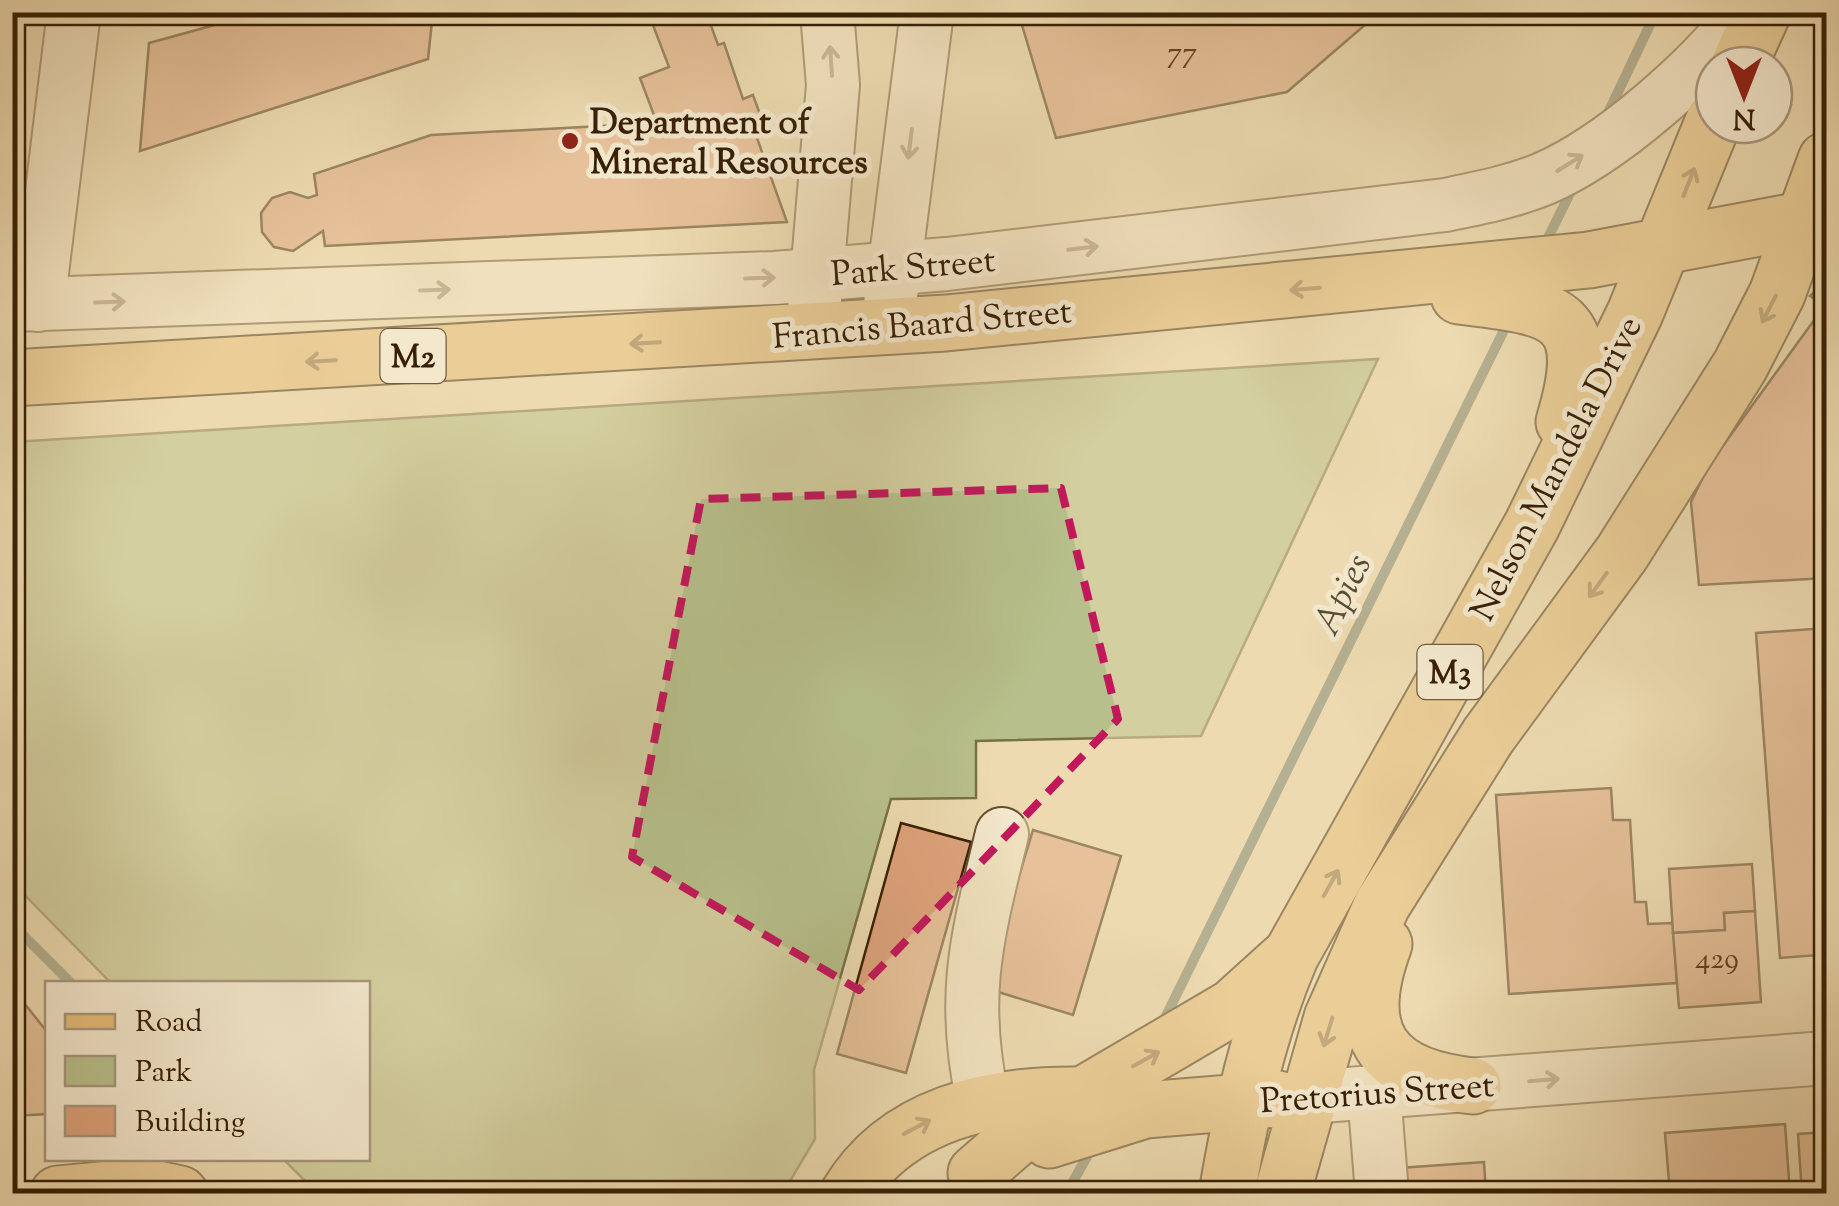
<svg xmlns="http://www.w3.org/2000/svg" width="1839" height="1206" viewBox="0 0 1839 1206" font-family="'Sorts Mill Goudy',serif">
<rect width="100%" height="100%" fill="#eddab0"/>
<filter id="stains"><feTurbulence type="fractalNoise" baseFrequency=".002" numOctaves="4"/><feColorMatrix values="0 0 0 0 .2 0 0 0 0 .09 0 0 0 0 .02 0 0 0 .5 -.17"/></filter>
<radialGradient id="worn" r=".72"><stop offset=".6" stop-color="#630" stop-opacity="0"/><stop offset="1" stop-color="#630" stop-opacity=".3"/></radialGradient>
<!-- green -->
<polygon fill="#b7c08c" stroke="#787048" stroke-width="2.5" points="1378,359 1201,736 976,741 976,798 891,799 814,1070 815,1139 783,1193 317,1193 283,1159 368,1158 368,984 111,983 13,883 13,442"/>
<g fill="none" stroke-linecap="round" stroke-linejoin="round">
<!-- stream -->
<g stroke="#727c6a" stroke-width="10">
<polyline points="1607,115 1656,12"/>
<polyline points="1544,246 1574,185"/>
<polyline points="12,924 72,984"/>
<polyline points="1163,1022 1509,320"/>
<polyline points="1066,1194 1093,1146"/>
</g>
</g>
<!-- building -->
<g fill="#dea37c" stroke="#382004" stroke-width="2.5">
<polygon points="262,12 433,12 428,59 140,151 149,43"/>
<polygon points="648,12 706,12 718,45 724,43 743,99 753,95 767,134 757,138 787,222 325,246 323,231 293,251 274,247 262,232 261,213 272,198 290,192 308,198 317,195 314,174 431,135 657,123 640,78 669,67"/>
<polygon points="1018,12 1380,12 1287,92 1056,138"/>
<polygon points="1826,280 1826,578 1699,585 1691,502 1709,465 1825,305 1810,296"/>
<polygon points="1826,628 1826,976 1819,977 1818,955 1780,958 1756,633"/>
<polygon points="1611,788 1613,820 1630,820 1635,902 1646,902 1648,924 1673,923 1677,983 1509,994 1496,795"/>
<polygon points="901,823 971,842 906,1073 837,1054"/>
<polygon points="1033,830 1121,856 1073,1015 985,988"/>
<polygon points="1752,864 1755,911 1724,913 1725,930 1673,933 1669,869"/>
<polygon points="1755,911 1761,1002 1679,1008 1673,933 1725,930 1724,913"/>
<polygon points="12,988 48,1033 48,1114 12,1116"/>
<polygon points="1785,1124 1790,1194 1670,1194 1665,1133"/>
<polygon points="1826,1132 1826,1194 1802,1194 1798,1134"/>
<polygon points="1484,1162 1486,1194 1400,1194 1399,1168"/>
</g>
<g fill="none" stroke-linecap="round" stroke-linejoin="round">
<!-- minor casing -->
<g stroke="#654e2f" stroke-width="56">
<g id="minor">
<polyline points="890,304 927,12"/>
<path d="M12,305l763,-27 172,-14 498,-59c34,-7 66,-13 98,-26 68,-29 157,-108 202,-167"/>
<polyline points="38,305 74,12"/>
<polyline points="814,311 833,85 827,12"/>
<polyline points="1374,1092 1382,1194"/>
<polyline points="1308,1097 1826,1058"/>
<path d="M983,1102c-23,-107 -6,-165 19,-268"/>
</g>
</g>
<!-- major casing -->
<g stroke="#382004" stroke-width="59">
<g id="major">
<polyline points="1739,65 1763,12"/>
<path d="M1459,296c95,12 139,13 105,126"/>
<polyline points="12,378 946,323 1589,260 1807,219"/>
<path d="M1384,944c-33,90 -3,132 89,142"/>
<polyline points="1049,1140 1145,1110 1278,1099"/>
<polyline points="976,1173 1030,1126 1233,1007 1285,960"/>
<polyline points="58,1194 143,1186 180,1194"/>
<path d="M848,1194c48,-80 142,-100 229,-99"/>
<path d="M1227,1194c14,-83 31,-162 64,-239l241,-430 103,-212 79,-193"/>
<polyline points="1282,1194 1332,1018 1382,905 1488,736 1622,553 1740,366 1777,294 1826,160"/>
</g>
</g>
<!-- minor -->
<use href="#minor" stroke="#f3e7cc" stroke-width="52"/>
<!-- major -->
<use href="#major" stroke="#e6bd78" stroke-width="55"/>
</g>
<!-- one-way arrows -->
<defs><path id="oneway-shaft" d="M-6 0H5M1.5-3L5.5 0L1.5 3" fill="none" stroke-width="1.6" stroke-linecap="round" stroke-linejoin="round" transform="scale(2.5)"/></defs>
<g stroke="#9f8d72">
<use href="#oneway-shaft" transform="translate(831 61) rotate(-94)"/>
<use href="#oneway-shaft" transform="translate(910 144) rotate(97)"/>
<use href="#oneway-shaft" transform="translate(1570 163) rotate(-32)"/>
<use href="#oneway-shaft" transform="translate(1083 248) rotate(-7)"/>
<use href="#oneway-shaft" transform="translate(760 278) rotate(-2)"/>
<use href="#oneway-shaft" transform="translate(435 290) rotate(-2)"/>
<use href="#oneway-shaft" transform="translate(110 302) rotate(-2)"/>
<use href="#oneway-shaft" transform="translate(1544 1080) rotate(-5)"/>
</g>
<g stroke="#8f6e3e">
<use href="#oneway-shaft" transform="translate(1689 182) rotate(-68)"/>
<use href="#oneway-shaft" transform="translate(1305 289) rotate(175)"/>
<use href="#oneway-shaft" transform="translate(1769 309) rotate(117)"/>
<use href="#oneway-shaft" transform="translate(645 343) rotate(177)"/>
<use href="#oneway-shaft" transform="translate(321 361) rotate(177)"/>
<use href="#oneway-shaft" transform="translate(1598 585) rotate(126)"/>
<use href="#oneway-shaft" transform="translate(1331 883) rotate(-61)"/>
<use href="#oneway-shaft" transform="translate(1328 1032) rotate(107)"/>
<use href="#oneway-shaft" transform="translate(1146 1059) rotate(-29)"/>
<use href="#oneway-shaft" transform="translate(917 1127) rotate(-28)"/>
</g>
<!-- marked area -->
<path d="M0 0H1839V1206H0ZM1061,488l57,231 -259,271 -227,-133 69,-358z" fill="#eddab0" fill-opacity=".55" fill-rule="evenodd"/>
<path fill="none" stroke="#c2185b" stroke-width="8" stroke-dasharray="20 12" stroke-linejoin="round" d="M1061,488l57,231 -259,271 -227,-133 69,-358z"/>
<!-- markers -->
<circle fill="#8f2418" stroke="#f3e7cc" stroke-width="4" cx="570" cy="141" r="10"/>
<g text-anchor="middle" stroke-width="10" stroke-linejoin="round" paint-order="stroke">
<!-- number labels -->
<g font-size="30" fill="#624122">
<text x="1182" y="62">77</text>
<text x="1717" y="968">429</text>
</g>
<!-- shield labels -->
<g fill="#f3e7cc" stroke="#705c40" stroke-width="2.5">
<rect x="380.5" y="329" width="65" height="54" rx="8"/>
<rect x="1417.5" y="645" width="65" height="54" rx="8"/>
</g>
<g font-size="32" font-weight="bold" fill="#382004">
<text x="413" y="367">M2</text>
<text x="1450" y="683">M3</text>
</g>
<!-- poi labels -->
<g font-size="35" font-weight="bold" fill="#382004" stroke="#f3e7cc" text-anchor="start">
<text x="590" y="133">Department of<tspan x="590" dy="40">Mineral Resources</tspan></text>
</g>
<!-- street labels -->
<g font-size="35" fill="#382004" stroke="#f3e7cc">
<text transform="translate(913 266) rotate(-5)" y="12">Park Street</text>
<text transform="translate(922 323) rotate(-5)" y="12">Francis Baard Street</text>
<text transform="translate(1555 468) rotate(-63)" y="12">Nelson Mandela Drive</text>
<text transform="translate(1377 1092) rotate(-4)" y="12">Pretorius Street</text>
</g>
<!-- water labels -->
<g font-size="38" font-style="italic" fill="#554e37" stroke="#f3e7cc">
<text transform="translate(1341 594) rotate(-64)" y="13">Apies</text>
</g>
</g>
<!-- margin -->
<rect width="1839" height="1206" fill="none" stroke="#eddab0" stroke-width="50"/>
<rect x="15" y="15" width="1809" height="1176" fill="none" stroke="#382004" stroke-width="5"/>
<rect x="25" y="25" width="1789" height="1156" fill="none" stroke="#382004" stroke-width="2.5"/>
<!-- legend -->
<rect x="45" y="981" width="325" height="180" fill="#f3e7cc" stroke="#a8977c" stroke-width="2.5"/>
<rect x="65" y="1014" width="50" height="15" fill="#e6bd78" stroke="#a8977c" stroke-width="2.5"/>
<text x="135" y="1031" font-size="30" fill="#382004">Road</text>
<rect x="65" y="1056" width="50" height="30" fill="#b7c08c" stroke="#a8977c" stroke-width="2.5"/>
<text x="135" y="1081" font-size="30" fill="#382004">Park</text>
<rect x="65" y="1106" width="50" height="30" fill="#dea37c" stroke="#a8977c" stroke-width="2.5"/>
<text x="135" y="1131" font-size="30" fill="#382004">Building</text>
<!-- north arrow -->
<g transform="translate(1744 95) rotate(180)"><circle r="48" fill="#f3e7cc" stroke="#a8977c" stroke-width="2.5"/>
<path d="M0-8L18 38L0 25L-18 38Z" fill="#8f2418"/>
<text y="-15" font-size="28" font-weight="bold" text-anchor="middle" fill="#382004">N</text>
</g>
<rect width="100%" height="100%" filter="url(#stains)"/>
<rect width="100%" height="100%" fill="url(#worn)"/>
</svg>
